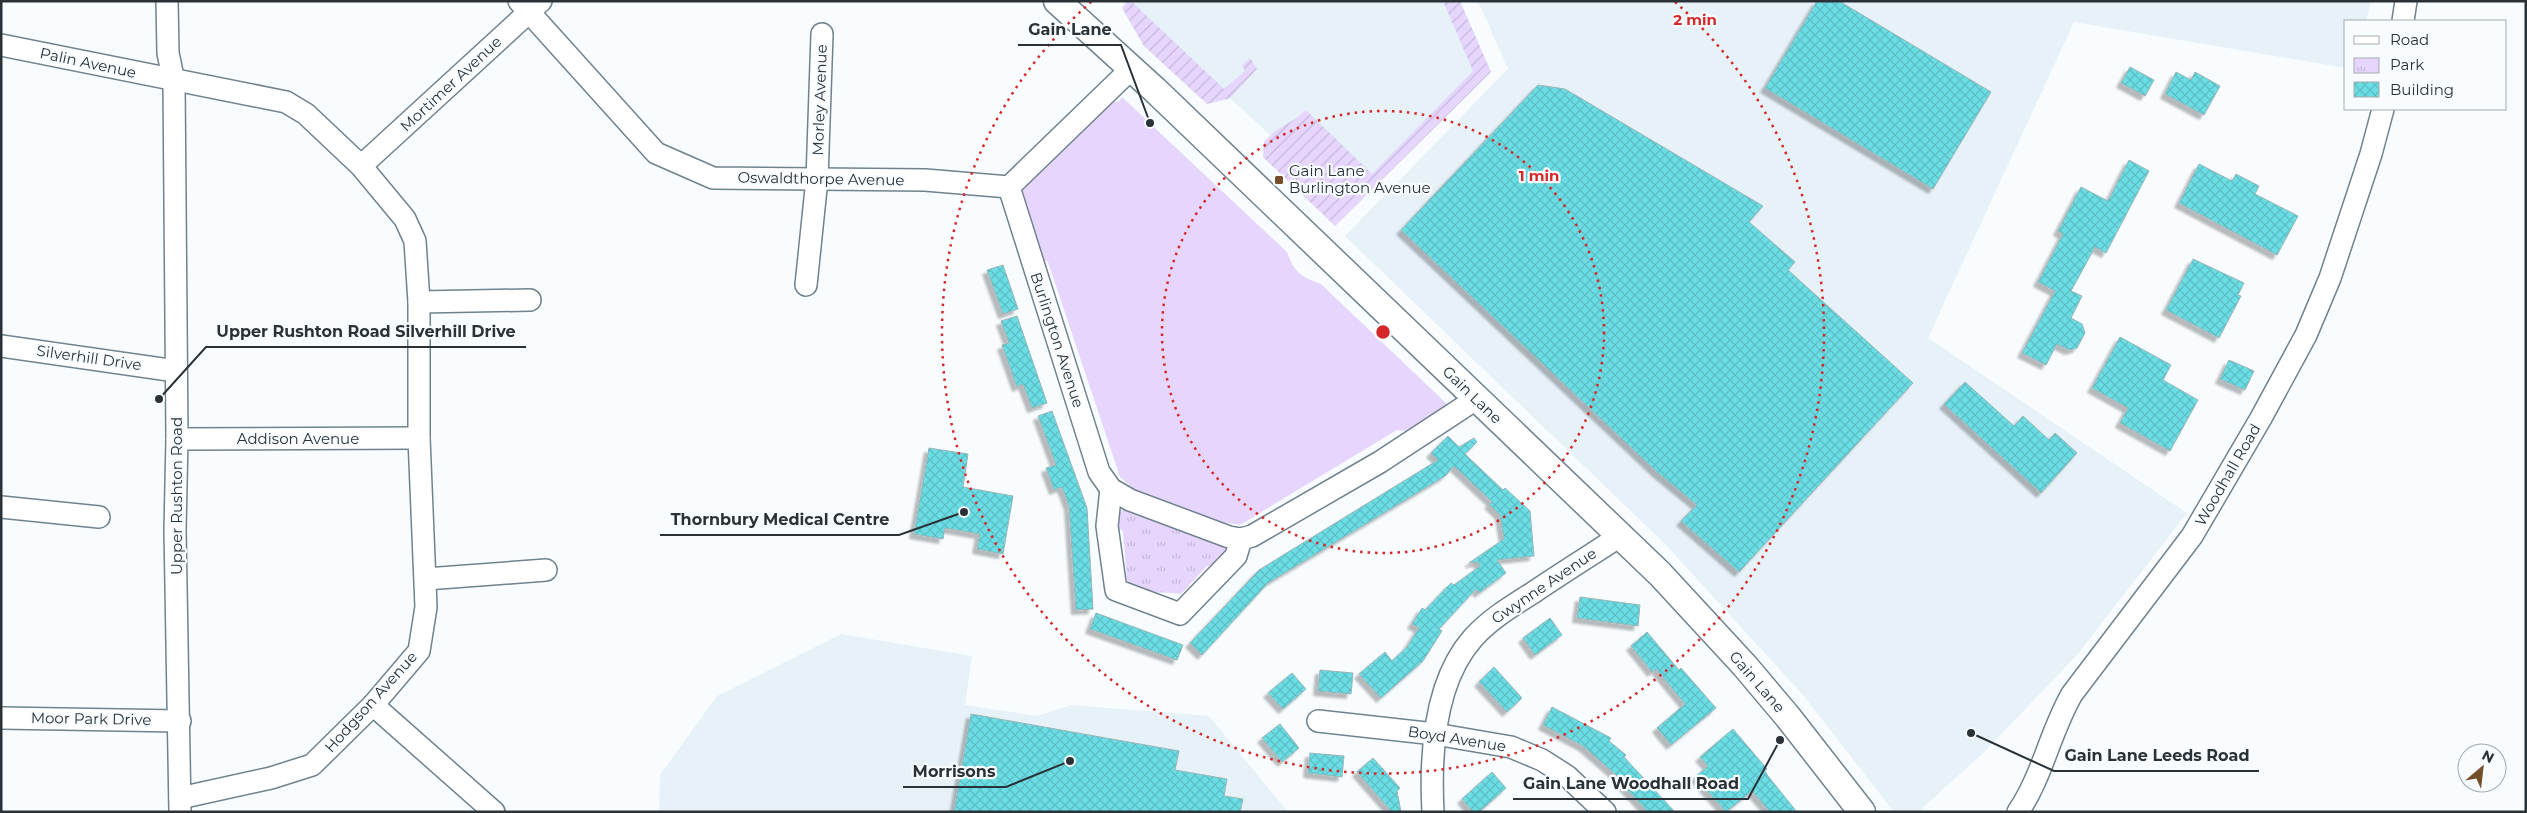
<svg xmlns="http://www.w3.org/2000/svg" width="2527" height="813" viewBox="0 0 2527 813" font-family="Montserrat,sans-serif">
<defs>
<pattern id="park-tufts" width="24" height="20" patternUnits="userSpaceOnUse" patternTransform="scale(1.25)"><rect width="24" height="20" fill="#e6d6fd"/><path d="M3 7l-1-3M5 7V3M7 7l1-3M15 17l-1-3M17 17v-4M19 17l1-3" fill="none" stroke="#c5b8d9"/></pattern>
<pattern id="garden-furrows" width="10" height="10" patternUnits="userSpaceOnUse" patternTransform="scale(1.25)"><rect width="10" height="10" fill="#e6d6fd"/><path d="M-1 1l2-2M0 10L10 0M9 11l2-2" fill="none" stroke="#c5b8d9"/></pattern>
<pattern id="building-cross-hatch" width="8" height="8" patternUnits="userSpaceOnUse" patternTransform="scale(1.25)"><rect width="8" height="8" fill="#6bdde5"/><path d="M0 0l8 8M0 8l8-8" fill="none" stroke="#5dbec5"/></pattern>
<filter id="shadow"><feDropShadow dx="-4.5" dy="4.5" stdDeviation="1" flood-color="#0004"/></filter>
</defs>
<rect width="100%" height="100%" fill="#f8fcff"/>
<!-- built -->
<g fill="#e6f1f8">
<polygon points="1124,1 1460,1 1491,72 1335,226 1263,157 1264,142 1270,135 1231,99 1207,104 1144,46 1122,8 1126,3"/>
<polygon points="1478,1 2371,1 2366,21 2346,21 2346,68 2074,22 1928,338 2187,513 2077,655 1982,754 1918,812 1894,812 1803,695 1666,545 1345,236 1508,69"/>
<polygon points="841,634 972,656 965,705 1037,716 1072,705 1209,716 1288,812 659,812 660,775 717,696"/>
</g>
<!-- grass -->
<path fill="#e6d6fd" d="M1122,97l165,155c7,20 14,25 34,32l128,122 -44,25 -8,-1 -157,95 -42,-7 -54,-20 -24,-21 -72,-215 -8,-3 -20,-72 93,-86 5,1z"/>
<!-- park -->
<path fill="url(#park-tufts)" d="M1126,508l99,39 1,7 -8,11 -11,1 -26,28c-17,-3 -43,2 -54,-14l-4,-49 -8,-5 2,-12z"/>
<!-- garden -->
<g fill="url(#garden-furrows)">
<polygon points="1128,1 1131,1 1224,89 1245,71 1242,65 1250,58 1257,69 1230,98 1207,104 1144,46 1122,8"/>
<path d="M1443,1h17l31,71 -156,154 -72,-69 1,-15c14,-16 29,-19 42,-32l66,64 101,-103z"/>
</g>
<!-- building -->
<g fill="url(#building-cross-hatch)" stroke="#9bb4b5" filter="url(#shadow)">
<polygon points="1817,1 1839,1 1991,92 1933,189 1765,88"/>
<polygon points="2130,67 2154,80 2145,96 2121,83"/>
<polygon points="2176,72 2191,80 2195,72 2220,86 2204,115 2165,94"/>
<polygon points="1538,85 1565,89 1763,206 1749,222 1795,262 1788,270 1913,383 1739,572 1681,521 1697,505 1657,472 1401,230"/>
<polygon points="2129,160 2149,171 2106,253 2095,247 2071,291 2082,296 2071,318 2082,324 2085,333 2077,348 2069,350 2057,344 2046,365 2022,353 2055,291 2038,282 2063,234 2058,231 2081,187 2108,201"/>
<polygon points="2199,164 2232,181 2236,174 2259,186 2255,194 2298,216 2277,255 2179,203"/>
<polygon points="2193,259 2244,283 2238,295 2241,296 2219,338 2166,310"/>
<polygon points="1003,265 1018,309 1003,314 987,270"/>
<polygon points="1017,316 1047,403 1032,408 1023,384 1017,387 1002,345 1009,343 1001,321"/>
<polygon points="2120,337 2171,365 2163,380 2198,400 2170,451 2120,423 2128,408 2092,388"/>
<polygon points="2229,360 2254,371 2245,390 2220,379"/>
<polygon points="1965,382 2014,426 2023,416 2049,440 2055,433 2077,453 2041,493 1944,404"/>
<polygon points="1052,411 1087,508 1093,609 1076,610 1069,506 1062,487 1054,490 1046,468 1056,465 1038,416"/>
<polygon points="1448,436 1459,447 1474,438 1477,442 1465,454 1503,490 1505,488 1530,511 1534,556 1497,560 1506,573 1479,593 1476,589 1439,629 1442,631 1423,661 1381,698 1359,674 1385,652 1392,661 1407,647 1419,628 1412,624 1422,608 1425,610 1451,583 1454,585 1480,566 1478,562 1469,563 1504,539 1500,515 1489,504 1492,502 1454,466 1445,476 1268,583 1202,655 1190,643 1259,570 1438,460 1431,453"/>
<polygon points="929,448 968,454 963,487 1013,496 1003,554 977,549 980,534 945,528 943,539 914,534"/>
<polygon points="1580,597 1640,605 1638,626 1577,618"/>
<polygon points="1096,613 1183,645 1177,660 1090,629"/>
<polygon points="1550,618 1562,635 1535,655 1523,638"/>
<polygon points="1647,632 1679,670 1681,668 1716,708 1671,745 1657,728 1685,704 1656,669 1652,672 1631,646"/>
<polygon points="1494,667 1522,698 1507,712 1479,682"/>
<polygon points="1320,670 1353,673 1351,694 1318,691"/>
<polygon points="1292,673 1306,689 1283,709 1268,693"/>
<polygon points="1552,707 1611,738 1609,741 1626,755 1624,757 1675,812 1648,812 1621,783 1623,781 1583,746 1543,725"/>
<polygon points="971,714 1179,751 1175,770 1227,779 1224,796 1243,799 1240,812 954,812"/>
<polygon points="1280,724 1299,748 1282,762 1262,738"/>
<polygon points="1733,729 1767,769 1765,771 1768,776 1797,812 1770,812 1752,791 1726,812 1695,777 1708,766 1700,757"/>
<polygon points="1310,753 1344,756 1342,777 1308,773"/>
<polygon points="1373,758 1400,788 1397,791 1401,812 1392,812 1357,772"/>
<polygon points="1492,772 1506,788 1479,812 1473,812 1462,799"/>
</g>
<g fill="none" stroke-linecap="round" stroke-linejoin="round">
<!-- minor casing -->
<g stroke="#70828e" stroke-width="24">
<g id="minor">
<polyline points="167,1 168,53 174,82 177,439 175,530 180,812"/>
<polyline points="519,1 656,153 713,178 925,180 1009,187 1132,68"/>
<polyline points="2403,21 2406,1"/>
<polyline points="1,45 286,102 306,114 361,166 405,219 415,241 419,302 419,438 426,607 419,651 373,705 312,765 271,778 180,798"/>
<polyline points="361,166 541,1"/>
<polyline points="1009,187 1099,472 1111,489 1130,500 1229,537 1241,539 1252,536 1380,462 1476,399"/>
<polyline points="806,285 817,179 822,34"/>
<polyline points="419,302 530,300"/>
<polyline points="1,346 176,371"/>
<polyline points="177,439 419,438"/>
<polyline points="1111,489 1107,526 1116,590 1180,614 1236,556 1241,539"/>
<polyline points="1,507 99,517"/>
<polyline points="426,579 546,570"/>
<polyline points="373,705 494,812"/>
<polyline points="1,718 180,721"/>
<polyline points="1318,721 1435,734 1511,747 1542,760 1567,776 1605,812"/>
<path d="M1433,812c-3,-56 1,-130 40,-174 17,-19 39,-32 61,-46 28,-19 57,-37 86,-56"/>
<path d="M2018,812c25,-37 32,-80 54,-118l120,-158 69,-118 45,-83 24,-57 41,-124 12,-45"/>
</g>
</g>
<!-- tertiary casing -->
<g stroke="#70828e" stroke-width="29">
<polyline id="tertiary" points="1057,1 1155,90 1660,574 1745,666 1788,717 1862,812"/>
</g>
<!-- minor -->
<use href="#minor" stroke="#fff" stroke-width="21"/>
<!-- tertiary -->
<use href="#tertiary" stroke="#fff" stroke-width="26"/>
</g>
<!-- distance rings -->
<g fill="none" stroke="#d62828" stroke-width="2.5" stroke-dasharray="2.5 5">
<circle cx="1383" cy="332" r="221"/>
<path d="M1675 2A441 441 0 1 1 1091 2"/>
</g>
<!-- markers -->
<rect fill="#734e29" stroke="#f8fcff" stroke-width="2" x="1274" y="175" width="10" height="10" rx="2.5"/>
<g text-anchor="middle" stroke-width="4.5" stroke-linejoin="round" paint-order="stroke">
<!-- street labels -->
<g font-size="15" fill="#2a3237" stroke="#f8fcff">
<text transform="translate(88 63) rotate(12)" y="5">Palin Avenue</text>
<text transform="translate(451 84) rotate(-43)" y="5">Mortimer Avenue</text>
<text transform="translate(820 100) rotate(-88)" y="5">Morley Avenue</text>
<text transform="translate(821 179) rotate(1)" y="5">Oswaldthorpe Avenue</text>
<text transform="translate(1057 340) rotate(72)" y="5">Burlington Avenue</text>
<text transform="translate(89 358) rotate(8)" y="5">Silverhill Drive</text>
<text transform="translate(1472 395) rotate(44)" y="5">Gain Lane</text>
<text x="298" y="444">Addison Avenue</text>
<text transform="translate(2228 475) rotate(-60)" y="5">Woodhall Road</text>
<text transform="translate(177 496) rotate(-90)" y="5">Upper Rushton Road</text>
<text transform="translate(1544 586) rotate(-34)" y="5">Gwynne Avenue</text>
<text transform="translate(1757 682) rotate(49)" y="5">Gain Lane</text>
<text transform="translate(371 702) rotate(-48)" y="5">Hodgson Avenue</text>
<text transform="translate(91 719) rotate(1)" y="5">Moor Park Drive</text>
<text transform="translate(1457 739) rotate(9)" y="5">Boyd Avenue</text>
</g>
<!-- poi labels -->
<g font-size="15" fill="#2a3237" stroke="#f8fcff" text-anchor="start">
<text x="1289" y="176">Gain Lane<tspan x="1289" dy="17">Burlington Avenue</tspan></text>
</g>
</g>
<circle cx="1383" cy="332" r="8" fill="#d62828" stroke="#f8fcff" stroke-width="2.5"/>
<g font-size="15" text-anchor="middle" font-weight="bold" fill="#d62828" stroke="#f8fcff" stroke-width="4.5" stroke-linejoin="round" paint-order="stroke">
<text x="1695" y="25">2 min</text>
<text x="1539" y="181">1 min</text>
</g>
<!-- callouts -->
<path fill="none" stroke="#2a3237" stroke-width="2" d="M1150 123L1121 45H1018M159 399L206 347H526M964 512L899 535H660M1971 733L2054 771H2259M1070 761L1006 787H903M1780 740L1748 799H1513"/>
<g fill="#2a3237" stroke="#f8fcff" stroke-width="2">
<circle cx="1150" cy="123" r="5"/>
<circle cx="159" cy="399" r="5"/>
<circle cx="964" cy="512" r="5"/>
<circle cx="1971" cy="733" r="5"/>
<circle cx="1070" cy="761" r="5"/>
<circle cx="1780" cy="740" r="5"/>
</g>
<g font-size="16" text-anchor="middle" font-weight="bold" fill="#2a3237" stroke="#f8fcff" stroke-width="4.5" stroke-linejoin="round" paint-order="stroke">
<text x="1070" y="35">Gain Lane</text>
<text x="366" y="337">Upper Rushton Road Silverhill Drive</text>
<text x="780" y="525">Thornbury Medical Centre</text>
<text x="2157" y="761">Gain Lane Leeds Road</text>
<text x="954" y="777">Morrisons</text>
<text x="1631" y="789">Gain Lane Woodhall Road</text>
</g>
<!-- border -->
<rect width="2527" height="813" fill="none" stroke="#2a3237" stroke-width="5"/>
<!-- legend -->
<rect x="2344" y="20" width="162" height="90" fill="#f8fcff" stroke="#a6abaf"/>
<rect x="2354" y="36" width="25" height="8" fill="#ffffff" stroke="#a6abaf"/>
<text x="2390" y="45" font-size="15" fill="#2a3237">Road</text>
<rect x="2354" y="58" width="25" height="15" fill="url(#park-tufts)" stroke="#a6abaf"/>
<text x="2390" y="70" font-size="15" fill="#2a3237">Park</text>
<rect x="2354" y="82" width="25" height="15" fill="url(#building-cross-hatch)" stroke="#a6abaf"/>
<text x="2390" y="95" font-size="15" fill="#2a3237">Building</text>
<!-- north arrow -->
<g transform="translate(2482 768) rotate(28)"><circle r="24" fill="#f8fcff" stroke="#a6abaf"/>
<path d="M0-4L9 19L0 12L-9 19Z" fill="#734e29"/>
<text y="-8" font-size="14" font-weight="bold" text-anchor="middle" fill="#2a3237">N</text>
</g>
</svg>
